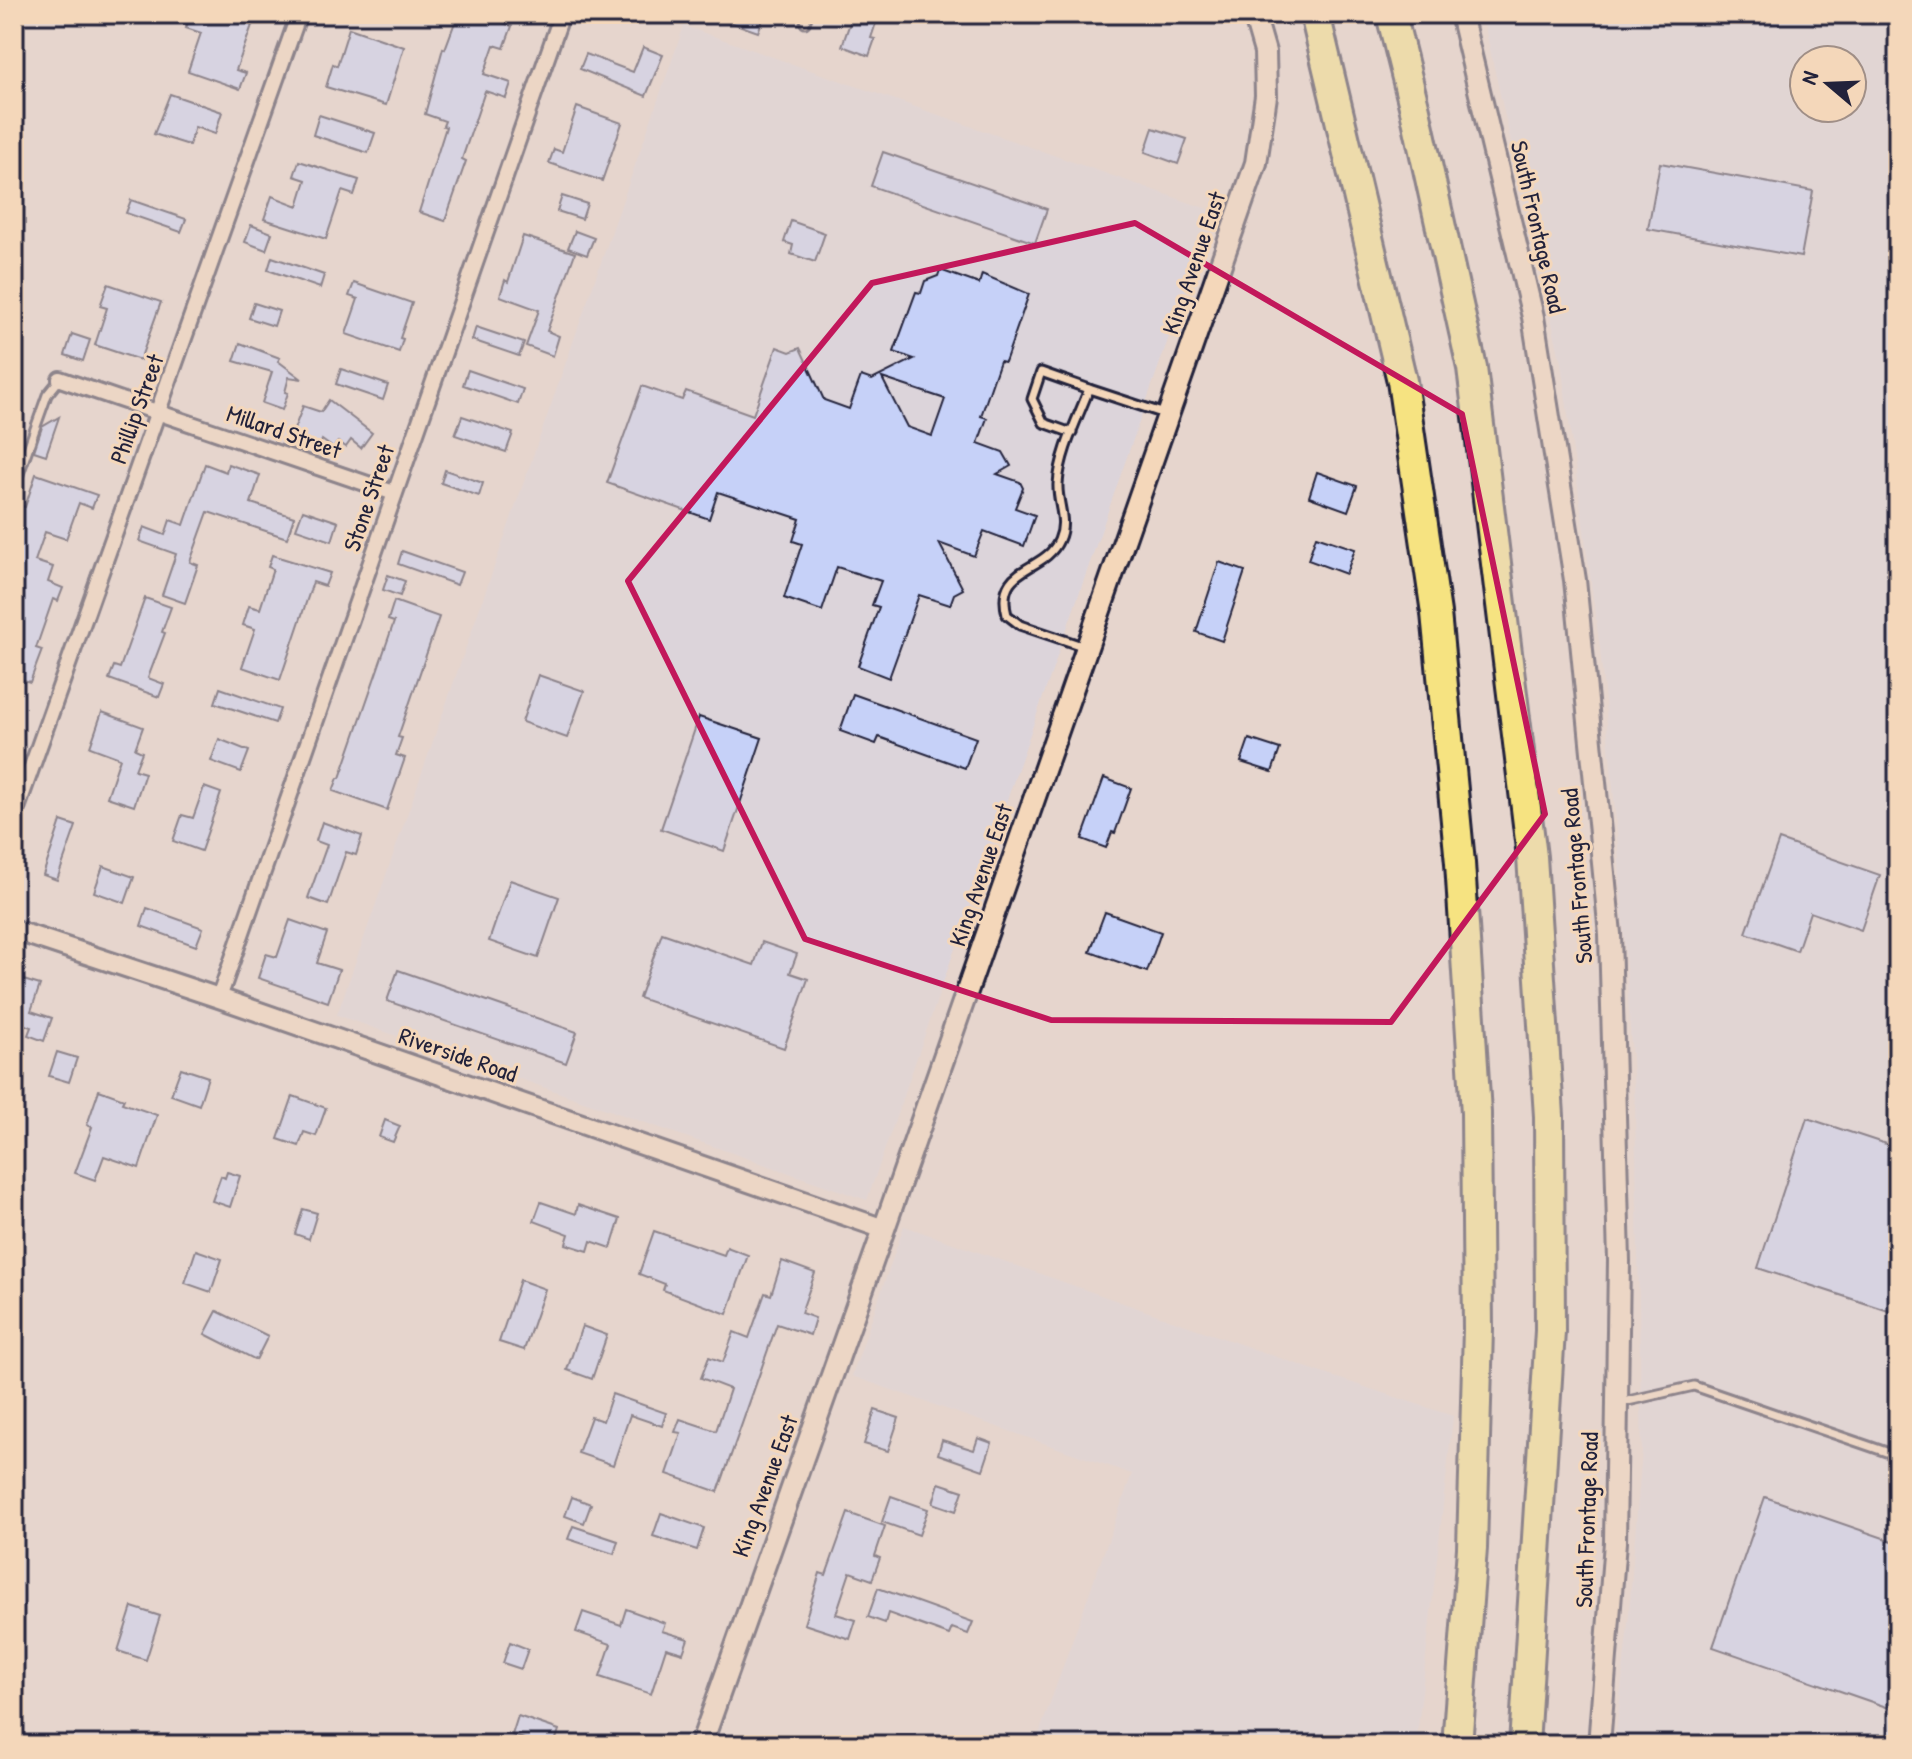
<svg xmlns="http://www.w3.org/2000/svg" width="1912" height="1759" viewBox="0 0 1912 1759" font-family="'Patrick Hand',sans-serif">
<rect width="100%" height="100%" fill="#e6d5cd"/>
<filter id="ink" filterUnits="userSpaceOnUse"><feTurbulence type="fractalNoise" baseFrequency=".0125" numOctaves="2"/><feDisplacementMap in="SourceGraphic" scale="16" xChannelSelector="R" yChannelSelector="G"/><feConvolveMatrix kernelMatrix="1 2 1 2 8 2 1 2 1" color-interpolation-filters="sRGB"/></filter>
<g filter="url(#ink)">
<!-- built -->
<g fill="#dcd4da" fill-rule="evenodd">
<path d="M1482,14h416v1731h-283l13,-120 14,-174 -7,-348 -18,-272 -17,-183 -39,-285zM1804,60h48v48h-48z"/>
<polygon points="684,26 1213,211 867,1200 337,1015"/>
<polygon points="904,1226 1331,1376 1453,1416 1416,1745 1035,1745 1132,1474 852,1376"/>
</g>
<!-- building -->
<g fill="#c6d1f8" stroke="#22223b" stroke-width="2" fill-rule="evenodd">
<polygon points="191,14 220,14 252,25 236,70 246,73 240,89 188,71 201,33 186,28"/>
<polygon points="458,14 490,14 489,18 512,26 504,48 494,45 484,74 511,83 506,98 485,91 462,159 466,161 445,221 419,212 446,127 443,126 445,121 425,114 443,48 445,49"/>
<polygon points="713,14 765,14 758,32 713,16"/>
<polygon points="853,14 879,14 871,38 875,39 869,56 842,46"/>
<polygon points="349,28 404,47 386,105 326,87 333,64 337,66"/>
<polygon points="643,47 663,55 646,96 580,69 586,54 633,72"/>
<polygon points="170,94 222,112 215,134 195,127 189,145 154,134"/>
<polygon points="577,107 622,123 602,181 549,163 554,149 562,152"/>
<polygon points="319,115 375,133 368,153 313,135"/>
<polygon points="1153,128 1187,139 1178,164 1145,152"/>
<polygon points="883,152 1047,209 1035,243 871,186"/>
<polygon points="299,161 359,180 354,195 342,191 326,239 264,219 272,196 298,206 306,180 294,176"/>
<polygon points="1660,163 1813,191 1801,257 1648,229"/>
<polygon points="562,196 587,204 582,219 557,211"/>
<polygon points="131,200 186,219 181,232 126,213"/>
<polygon points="791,221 825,233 815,262 791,254 793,245 784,242"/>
<polygon points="251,225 272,233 266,250 245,242"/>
<polygon points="575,231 594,238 587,255 568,248"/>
<polygon points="523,236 575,253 547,331 559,336 553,356 526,346 539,310 500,296 505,280 508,282"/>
<polygon points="272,257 324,275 320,288 268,270"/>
<path d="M940,270l39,14 3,-10 47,20 -24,68 -5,-1 -19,55 6,2 -9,25 25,9 8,14 -14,8 23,8 3,6 -8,20 20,7 -11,31 -40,-15 -10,25 -35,-13 24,46 -9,5 -4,11 -31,-10 -30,83 -31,-12 21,-59 -7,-2 9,-24 -44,-14 -15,44 -38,-13 18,-54 -9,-3 7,-22 -82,-27 -9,27 -102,-36 35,-97 40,14 4,-9 67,24 24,-68 13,5 10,-4 24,52 25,9 12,-33 11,4 42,-21 -20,-7 22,-60 5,1 4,-12 13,-5zM882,378l63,21 -13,37 -25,-9z"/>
<polygon points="354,283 412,303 400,338 403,339 399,352 346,334 358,299 349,296"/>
<polygon points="108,284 161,302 140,360 95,345 107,308 100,306"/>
<polygon points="254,303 279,311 274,326 249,318"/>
<polygon points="476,327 524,343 519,356 472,340"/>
<polygon points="72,334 90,340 83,361 65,355"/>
<polygon points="240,343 280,358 278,361 302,379 289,377 285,392 288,393 282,410 262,403 272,372 234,361"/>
<polygon points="341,369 388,385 383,400 336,384"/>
<polygon points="468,370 523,389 518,404 463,385"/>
<polygon points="329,400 372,433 361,448 351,440 346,447 338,442 333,448 322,440 320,445 292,435 303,406 321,412"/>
<polygon points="462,416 513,433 506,452 455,435"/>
<polygon points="59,417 46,455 34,451 42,427"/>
<polygon points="205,464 226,472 228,464 260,475 251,503 294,517 287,538 208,512 190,562 198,565 185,603 162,595 176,554 139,541 144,527 165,535 170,520 184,525"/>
<polygon points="445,470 483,483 479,496 441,483"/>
<polygon points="1317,472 1357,486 1348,511 1309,497"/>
<polygon points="36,474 97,495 92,508 79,503 66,539 45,532 35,561 53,567 48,582 63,588 58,601 53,599 36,648 42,650 30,682 14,677 14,548 19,534 14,532 14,518 18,505 25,507"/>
<polygon points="303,510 338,522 332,541 296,529"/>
<polygon points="1316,536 1355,549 1346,574 1308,560"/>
<polygon points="402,551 462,572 457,585 398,564"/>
<polygon points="272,555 330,573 325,586 313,582 280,680 242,667 255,629 243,625 249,606 260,609 273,569 268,567"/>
<polygon points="1219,562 1245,571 1222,641 1196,632"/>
<polygon points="388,575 405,581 400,596 383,590"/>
<polygon points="145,598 171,607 162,632 165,633 148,678 164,684 159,697 109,679 114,666 120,668"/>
<polygon points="394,601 439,617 398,737 402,738 396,755 405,758 387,810 333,791 338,778 340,778 394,622 388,620"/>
<polygon points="538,675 584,691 567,738 522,722"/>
<polygon points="220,688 280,709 275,723 215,703"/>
<polygon points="853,694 976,738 965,768 879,737 876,744 840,731"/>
<polygon points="102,712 143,727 135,749 142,752 135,770 145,773 134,806 107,797 120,758 90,747"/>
<polygon points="699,717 762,738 724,851 661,829"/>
<polygon points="219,739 249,751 241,772 211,761"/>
<polygon points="1249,739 1280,749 1272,772 1241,762"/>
<polygon points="1104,778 1131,788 1115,833 1112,832 1106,848 1082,839"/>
<polygon points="204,787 221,793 201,851 173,841 182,815 193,818"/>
<polygon points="61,821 76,826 57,880 43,875"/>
<polygon points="322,822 362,836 356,855 346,852 328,905 308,898 327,845 316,841"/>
<polygon points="1779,840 1880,875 1861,930 1810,912 1797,951 1746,933"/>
<polygon points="103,866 134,877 125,903 94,892"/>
<polygon points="510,880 559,897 538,958 489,941"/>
<polygon points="147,908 203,928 196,946 141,926"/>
<polygon points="1105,912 1161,932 1147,972 1090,952"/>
<polygon points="290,920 327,933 317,963 339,970 328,1002 258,978 266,954 277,957"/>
<polygon points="662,933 754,965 762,942 797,954 790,973 808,979 784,1048 639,998"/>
<polygon points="398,970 577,1032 566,1063 387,1001"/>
<polygon points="20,979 40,985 31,1011 52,1018 44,1041 28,1035 31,1027 14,1021 14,997"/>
<polygon points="57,1052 77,1058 69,1082 49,1076"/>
<polygon points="181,1068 208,1077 199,1105 171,1095"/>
<polygon points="99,1090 124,1099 122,1103 157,1115 139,1168 104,1156 95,1180 75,1173 92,1127 87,1125"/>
<polygon points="293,1096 326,1108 316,1136 304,1132 299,1146 278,1139"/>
<polygon points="1807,1118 1898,1148 1898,1314 1758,1268"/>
<polygon points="385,1120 400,1126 393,1142 379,1137"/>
<polygon points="227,1172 240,1176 230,1207 212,1201 221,1176 225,1178"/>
<polygon points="541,1202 576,1214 578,1205 620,1219 611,1248 591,1241 588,1251 566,1244 569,1234 534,1221"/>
<polygon points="303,1209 317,1213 309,1239 295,1234"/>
<polygon points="654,1231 724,1255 727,1247 748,1255 727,1314 663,1290 665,1284 639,1274"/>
<polygon points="196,1250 222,1259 211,1292 185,1283"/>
<polygon points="782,1261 815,1273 801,1313 815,1318 810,1335 777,1324 718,1492 667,1474 681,1433 675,1432 680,1419 716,1431 730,1389 701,1378 709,1357 723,1362 734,1332 749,1338 765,1293 771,1295"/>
<polygon points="520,1280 545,1289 524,1350 499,1342"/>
<polygon points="217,1311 268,1336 256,1360 205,1334"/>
<polygon points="582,1326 607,1335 592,1379 567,1370"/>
<polygon points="612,1394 666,1413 662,1426 630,1415 613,1465 578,1453 591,1417 603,1421"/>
<polygon points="875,1410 899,1418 888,1451 864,1444"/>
<polygon points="978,1438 992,1443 983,1470 938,1454 942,1440 974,1450"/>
<polygon points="939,1483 963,1491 956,1511 933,1503"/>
<polygon points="891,1496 928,1509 919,1535 882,1522"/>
<polygon points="572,1497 591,1504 584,1523 565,1516"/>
<polygon points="1765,1497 1898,1543 1898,1711 1713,1647"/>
<polygon points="661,1513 704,1528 697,1550 653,1536"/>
<polygon points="848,1513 885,1526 875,1556 880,1558 872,1580 850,1572 836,1614 856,1620 850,1639 804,1624 820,1573 826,1575"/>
<polygon points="573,1526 618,1541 614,1554 568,1539"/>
<polygon points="878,1588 973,1622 968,1634 952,1628 949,1635 888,1613 885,1623 868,1617"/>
<polygon points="132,1607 160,1616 146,1660 118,1651"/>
<polygon points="626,1609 665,1623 662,1631 688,1639 683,1653 666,1648 651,1694 600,1677 611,1644 576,1632 583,1612 621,1625"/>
<polygon points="510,1642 528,1649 521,1669 503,1663"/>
<polygon points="518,1716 559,1730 554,1745 542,1745 512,1735"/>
</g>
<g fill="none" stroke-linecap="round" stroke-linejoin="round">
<!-- service casing -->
<g stroke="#22223b" stroke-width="13">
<g id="service">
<polyline points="805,23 808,14"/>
<polyline points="1072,433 1044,423 1032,399 1041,372 1089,389"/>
<polyline points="14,488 47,395 60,379"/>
<path d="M1085,647l-65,-22 -13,-10c-13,-50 38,-42 52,-75 9,-20 -2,-36 -1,-56 2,-32 20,-66 31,-95l76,25"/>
<polyline points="1619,1403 1694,1386 1898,1456"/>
</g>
</g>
<!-- minor casing -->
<g stroke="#22223b" stroke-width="20">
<g id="minor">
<polyline points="60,379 394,493"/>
<polyline points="14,817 299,14"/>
<polyline points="219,998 562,14"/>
</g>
</g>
<!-- tertiary casing -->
<g stroke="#22223b" stroke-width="24">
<polyline id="tertiary" points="14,930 219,998 884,1229"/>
</g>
<!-- secondary casing -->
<g stroke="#22223b" stroke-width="26">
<g id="secondary">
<polyline points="1461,14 1533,317 1575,580 1610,934 1619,1261 1615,1542 1599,1745"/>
<polyline points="701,1745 884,1229 1256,163 1266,96 1265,52 1254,14"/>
</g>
</g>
<!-- motorway casing -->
<g stroke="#22223b" stroke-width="34">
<g id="motorway">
<polyline points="1315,14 1402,381 1436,613 1460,863 1476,1113 1478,1329 1472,1548 1457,1745"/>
<polyline points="1391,14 1415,110 1472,368 1532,857 1549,1116 1550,1331 1524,1745"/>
</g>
</g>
<!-- service -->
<use href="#service" stroke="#f4d7ba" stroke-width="7"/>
<!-- minor -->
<use href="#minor" stroke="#f4d7ba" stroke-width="14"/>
<!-- tertiary -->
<use href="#tertiary" stroke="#f4d7ba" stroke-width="18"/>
<!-- secondary -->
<use href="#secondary" stroke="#f4d7ba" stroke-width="20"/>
<!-- motorway -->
<use href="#motorway" stroke="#f6e381" stroke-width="28"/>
</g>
</g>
<!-- marked area -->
<path d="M0 0H1912V1759H0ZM1135,223l327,191 83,400 -154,208 -340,-2 -246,-81 -177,-358 244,-298z" fill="#e6d5cd" fill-opacity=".55" fill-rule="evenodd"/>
<path fill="none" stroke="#c2185b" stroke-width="6" stroke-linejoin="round" d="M1135,223l327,191 83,400 -154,208 -340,-2 -246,-81 -177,-358 244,-298z"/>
<g text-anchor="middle" stroke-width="6" stroke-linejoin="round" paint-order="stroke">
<!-- street labels -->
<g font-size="24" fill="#22223b" stroke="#f4d7ba">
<text transform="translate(1538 227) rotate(77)" y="8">South Frontage Road</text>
<text transform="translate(1194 263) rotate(-71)" y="8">King Avenue East</text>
<text transform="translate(137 409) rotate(-70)" y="8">Phillip Street</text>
<text transform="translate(284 432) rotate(19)" y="8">Millard Street</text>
<text transform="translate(369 498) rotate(-71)" y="8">Stone Street</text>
<text transform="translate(981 875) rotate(-71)" y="8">King Avenue East</text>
<text transform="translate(1577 876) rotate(-95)" y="8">South Frontage Road</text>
<text transform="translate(458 1055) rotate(19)" y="8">Riverside Road</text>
<text transform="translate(765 1486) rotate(-70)" y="8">King Avenue East</text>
<text transform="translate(1587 1520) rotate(-88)" y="8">South Frontage Road</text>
</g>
</g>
<!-- margin -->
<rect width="1912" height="1759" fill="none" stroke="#f4d7ba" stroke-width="48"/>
<rect x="24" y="24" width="1864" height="1711" fill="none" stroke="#22223b" stroke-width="3" filter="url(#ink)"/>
<!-- north arrow -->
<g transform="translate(1828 84) rotate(289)"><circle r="38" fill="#f4d7ba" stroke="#a08f87" stroke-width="2"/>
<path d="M0-6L14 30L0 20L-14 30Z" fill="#22223b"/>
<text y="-12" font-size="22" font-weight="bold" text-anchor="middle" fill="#22223b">N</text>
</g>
</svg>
